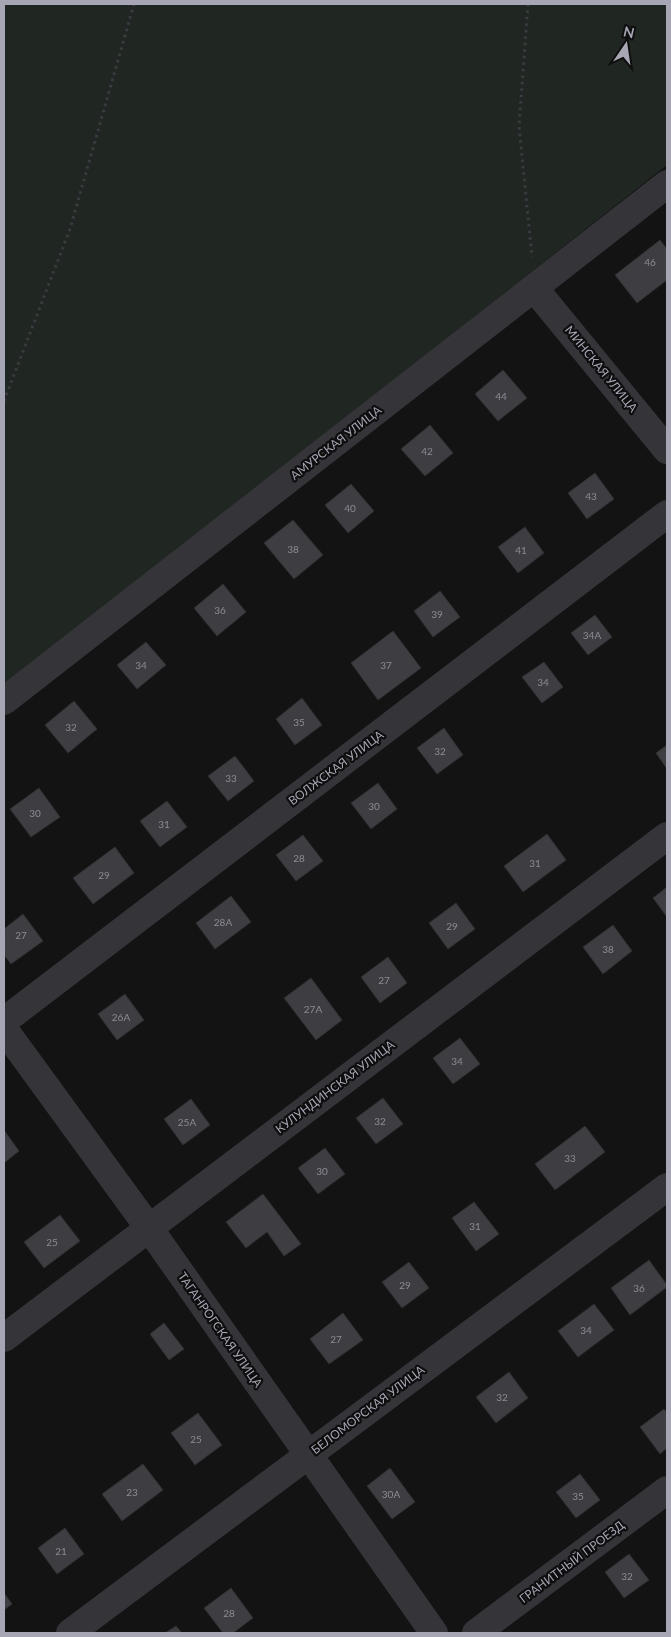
<svg xmlns="http://www.w3.org/2000/svg" width="671" height="1637" viewBox="0 0 671 1637" font-family="Lato,sans-serif">
<rect width="100%" height="100%" fill="#131314"/>
<!-- green -->
<polygon fill="#202722" points="4,4 667,4 667,165 4,687"/>
<!-- building -->
<g fill="#3e3d41" stroke="#2e2d30">
<polygon points="660,240 667,249 667,280 637,303 615,275"/>
<polygon points="503,370 527,398 498,421 475,394"/>
<polygon points="430,425 453,453 425,476 401,449"/>
<polygon points="595,473 614,499 587,519 568,493"/>
<polygon points="351,484 374,511 348,533 325,505"/>
<polygon points="293,520 323,555 294,579 264,543"/>
<polygon points="525,527 544,553 518,573 498,547"/>
<polygon points="223,584 246,612 217,636 194,608"/>
<polygon points="440,591 460,617 433,637 414,611"/>
<polygon points="595,615 612,637 588,655 571,633"/>
<polygon points="393,631 421,668 378,700 351,663"/>
<polygon points="146,642 166,665 137,689 117,665"/>
<polygon points="544,662 563,687 542,703 522,677"/>
<polygon points="302,698 322,725 295,745 276,719"/>
<polygon points="74,701 97,729 68,753 45,725"/>
<polygon points="444,728 463,755 437,774 417,748"/>
<polygon points="667,745 667,769 656,753"/>
<polygon points="235,756 254,781 228,801 208,776"/>
<polygon points="378,783 397,809 371,829 351,803"/>
<polygon points="39,788 60,817 31,837 10,809"/>
<polygon points="167,801 187,827 160,847 140,821"/>
<polygon points="547,834 566,860 523,892 504,866"/>
<polygon points="303,835 323,861 296,881 276,855"/>
<polygon points="115,847 134,873 93,904 73,878"/>
<polygon points="667,887 667,917 653,898"/>
<polygon points="231,896 251,922 215,949 196,923"/>
<polygon points="456,903 475,929 448,949 429,923"/>
<polygon points="23,914 43,941 11,964 4,955 4,929"/>
<polygon points="613,925 632,951 603,974 583,947"/>
<polygon points="388,957 407,983 380,1003 361,977"/>
<polygon points="311,978 342,1020 316,1040 284,998"/>
<polygon points="125,994 144,1020 117,1040 98,1014"/>
<polygon points="460,1038 480,1064 453,1084 433,1058"/>
<polygon points="383,1098 403,1124 376,1144 356,1118"/>
<polygon points="191,1099 210,1125 183,1145 164,1119"/>
<polygon points="585,1126 605,1152 555,1190 535,1164"/>
<polygon points="4,1130 19,1151 4,1163"/>
<polygon points="325,1148 345,1174 318,1194 298,1168"/>
<polygon points="263,1194 301,1244 284,1256 267,1232 246,1248 226,1222"/>
<polygon points="474,1202 499,1234 476,1251 452,1218"/>
<polygon points="60,1215 80,1241 44,1268 24,1242"/>
<polygon points="649,1260 667,1285 667,1287 630,1315 611,1288"/>
<polygon points="409,1262 429,1288 402,1308 382,1282"/>
<polygon points="594,1304 614,1330 578,1357 558,1331"/>
<polygon points="343,1313 363,1340 329,1364 310,1339"/>
<polygon points="164,1323 184,1349 169,1360 150,1334"/>
<polygon points="509,1372 528,1398 496,1423 476,1397"/>
<polygon points="664,1409 667,1413 667,1448 660,1454 640,1427"/>
<polygon points="198,1413 222,1445 195,1465 171,1433"/>
<polygon points="143,1464 163,1490 122,1521 102,1494"/>
<polygon points="390,1468 415,1502 392,1519 367,1486"/>
<polygon points="580,1474 600,1500 576,1518 556,1492"/>
<polygon points="65,1528 84,1554 57,1574 38,1548"/>
<polygon points="629,1554 649,1580 624,1598 605,1572"/>
<polygon points="231,1588 253,1618 233,1633 223,1633 204,1608"/>
<polygon points="4,1593 12,1604 4,1610"/>
<polygon points="176,1626 182,1633 165,1633"/>
</g>
<g fill="none" stroke-linecap="round" stroke-linejoin="round">
<!-- path -->
<g stroke="#3a3b40" stroke-width="3" stroke-dasharray="2.5 4" stroke-linecap="butt">
<polyline points="528,4 519,126 532,257"/>
<polyline points="4,401 70,229 134,4"/>
</g>
<!-- minor -->
<g stroke="#353439" stroke-width="28">
<polyline points="534,288 667,450"/>
<polyline points="4,701 667,184"/>
<polyline points="4,1021 667,514"/>
<polyline points="4,1029 149,1228 434,1633"/>
<polyline points="4,1338 667,836"/>
<polyline points="70,1633 667,1187"/>
<polyline points="476,1633 667,1490"/>
</g>
</g>
<g text-anchor="middle" stroke-width="4.5" stroke-linejoin="round" paint-order="stroke">
<!-- number labels -->
<g font-size="10" fill="#8c8c97">
<text x="650" y="266">46</text>
<text x="501" y="400">44</text>
<text x="427" y="455">42</text>
<text x="591" y="500">43</text>
<text x="350" y="512">40</text>
<text x="293" y="553">38</text>
<text x="521" y="554">41</text>
<text x="220" y="614">36</text>
<text x="437" y="618">39</text>
<text x="592" y="639">34А</text>
<text x="141" y="669">34</text>
<text x="386" y="669">37</text>
<text x="543" y="686">34</text>
<text x="299" y="726">35</text>
<text x="71" y="731">32</text>
<text x="440" y="755">32</text>
<text x="231" y="782">33</text>
<text x="374" y="810">30</text>
<text x="35" y="817">30</text>
<text x="164" y="828">31</text>
<text x="299" y="862">28</text>
<text x="535" y="867">31</text>
<text x="104" y="879">29</text>
<text x="223" y="926">28А</text>
<text x="452" y="930">29</text>
<text x="21" y="939">27</text>
<text x="608" y="953">38</text>
<text x="384" y="984">27</text>
<text x="313" y="1013">27А</text>
<text x="121" y="1021">26А</text>
<text x="457" y="1065">34</text>
<text x="380" y="1125">32</text>
<text x="187" y="1126">25А</text>
<text x="570" y="1162">33</text>
<text x="322" y="1175">30</text>
<text x="475" y="1230">31</text>
<text x="52" y="1246">25</text>
<text x="405" y="1289">29</text>
<text x="639" y="1292">36</text>
<text x="586" y="1334">34</text>
<text x="336" y="1343">27</text>
<text x="502" y="1401">32</text>
<text x="196" y="1443">25</text>
<text x="132" y="1496">23</text>
<text x="391" y="1498">30А</text>
<text x="578" y="1500">35</text>
<text x="61" y="1555">21</text>
<text x="627" y="1580">32</text>
<text x="229" y="1617">28</text>
</g>
<!-- street labels -->
<g font-size="12" fill="#a6a6b4" stroke="#0e0e0f">
<text transform="translate(601 369) rotate(51)" y="4">МИНСКАЯ УЛИЦА</text>
<text transform="translate(336 443) rotate(-38)" y="4">АМУРСКАЯ УЛИЦА</text>
<text transform="translate(336 768) rotate(-37)" y="4">ВОЛЖСКАЯ УЛИЦА</text>
<text transform="translate(335 1087) rotate(-37)" y="4">КУЛУНДИНСКАЯ УЛИЦА</text>
<text transform="translate(220 1330) rotate(55)" y="4">ТАГАНРОГСКАЯ УЛИЦА</text>
<text transform="translate(368 1410) rotate(-37)" y="4">БЕЛОМОРСКАЯ УЛИЦА</text>
<text transform="translate(572 1562) rotate(-37)" y="4">ГРАНИТНЫЙ ПРОЕЗД</text>
</g>
</g>
<!-- border -->
<rect width="671" height="1637" fill="none" stroke="#a6a6b4" stroke-width="10"/>
<!-- north arrow -->
<g transform="translate(626 45) rotate(13)" stroke="#0e0e0f" stroke-width="4" paint-order="stroke">
<path d="M0-4L9 19L0 12L-9 19Z" fill="#a6a6b4"/>
<text y="-8" font-size="14" font-weight="bold" text-anchor="middle" fill="#a6a6b4">N</text>
</g>
</svg>
